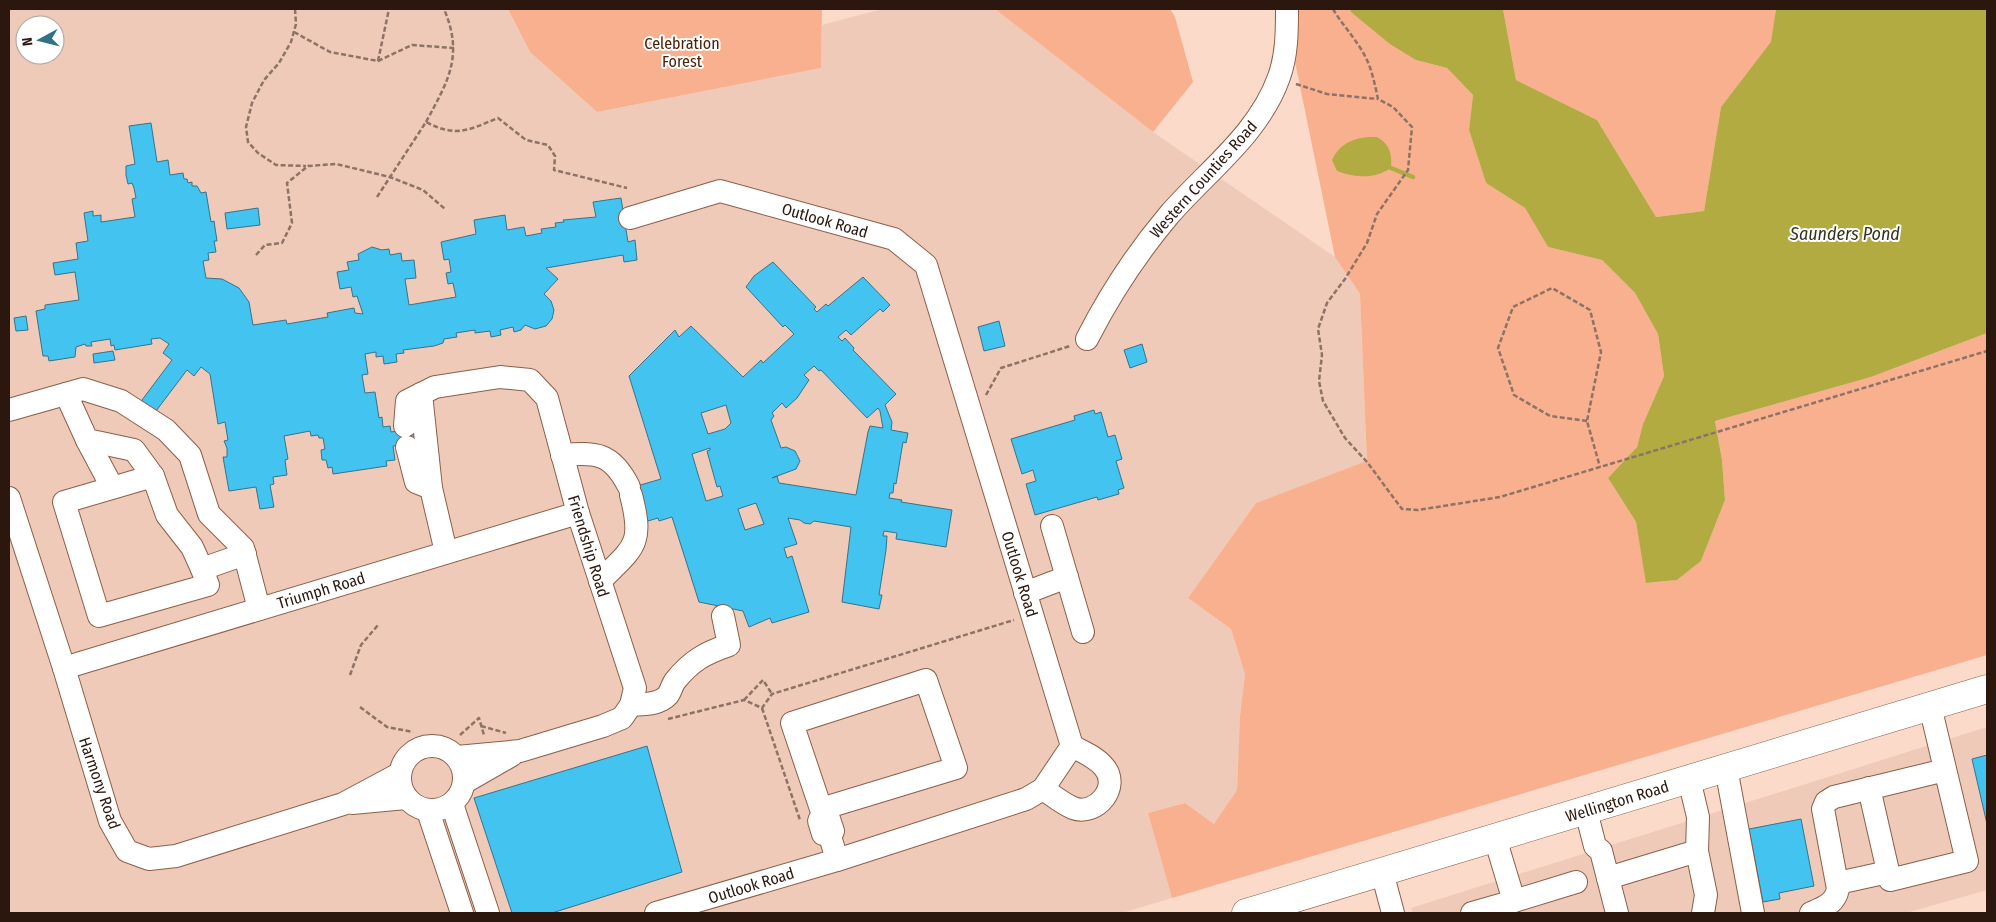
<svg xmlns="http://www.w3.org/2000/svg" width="1996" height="922" viewBox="0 0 1996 922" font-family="'Fira Sans Condensed',sans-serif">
<rect width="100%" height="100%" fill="#fbdaca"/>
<!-- built -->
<g fill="#efcab8" fill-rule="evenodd">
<path d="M9,9h499l22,43 67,60 224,-44 1,-43 60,-16h113l158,123 182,125 25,37 7,168 -111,41 -68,95 43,31 14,45 -5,42 -3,74 -23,34 -29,-21 -37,10 24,85 -50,15h-1113zM25,25h30v30h-30z"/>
<polygon points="1987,727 1987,890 1906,913 1413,913 1411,908"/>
</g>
<!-- green -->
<g fill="#f9b08e">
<polygon points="508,9 822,9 821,68 597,112 530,52"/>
<polygon points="995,9 1170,9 1175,17 1193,82 1153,132"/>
<polygon points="1299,9 1350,9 1351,12 1416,60 1447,68 1473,95 1469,130 1486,183 1525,208 1548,247 1602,260 1635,293 1658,334 1664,376 1643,424 1637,447 1608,478 1636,522 1647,583 1677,580 1701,561 1725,500 1722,460 1715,421 1871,377 1987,333 1987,655 1172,898 1148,813 1185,803 1214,824 1237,790 1240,716 1245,674 1231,629 1188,598 1256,503 1367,461 1360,294 1335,257 1295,62"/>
<polygon points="1503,9 1776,9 1772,42 1721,107 1704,211 1656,217 1597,120 1516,80"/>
</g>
<!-- water -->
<g fill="#b1ab42">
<polygon points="1350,9 1503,9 1516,80 1597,120 1656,217 1704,211 1721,107 1771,42 1776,9 1987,9 1987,333 1871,377 1715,421 1722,460 1725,500 1701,561 1677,580 1646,583 1636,522 1608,478 1637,447 1643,424 1664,376 1658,334 1635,293 1602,260 1548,247 1525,208 1486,183 1469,130 1473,95 1447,68 1416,60 1390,44 1351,12"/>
<path d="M1377,137c13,8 15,16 14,31 -16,11 -36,10 -54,3l-5,-11c8,-18 25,-24 45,-23z"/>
</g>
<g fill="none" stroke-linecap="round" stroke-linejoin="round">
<!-- stream -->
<polyline stroke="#b1ab42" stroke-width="4.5" points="1391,168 1413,177"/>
</g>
<!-- building -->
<g fill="#43c3f0" stroke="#37738a" fill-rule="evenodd">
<polygon points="151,123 157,162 168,160 170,175 183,173 184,179 187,179 188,183 192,182 192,186 197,186 201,193 206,192 211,222 214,221 217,241 214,241 216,252 208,253 209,260 203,261 206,278 222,279 239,288 249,302 253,325 286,320 287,324 328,317 327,313 354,308 355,313 363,314 357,296 353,297 351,287 340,289 337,272 349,270 347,262 359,260 358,254 372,247 382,250 389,249 390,255 401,253 402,261 414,260 416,278 405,279 409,305 456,297 453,283 448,284 446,273 451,272 449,259 444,260 441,242 476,234 474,220 505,215 507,230 524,227 526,236 542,233 541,229 556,227 555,223 564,222 563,220 596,217 593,202 621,198 628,242 635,240 637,260 624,262 623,255 546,268 558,279 544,294 551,301 554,310 552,319 546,326 535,329 525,325 521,330 514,332 513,327 500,330 501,335 491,337 490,331 475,333 475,330 456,333 457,337 444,339 443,343 434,346 403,350 404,353 396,354 397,362 384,364 383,356 376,357 376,352 365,354 368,374 362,375 365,393 375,392 379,418 382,417 383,427 390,426 391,432 421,427 424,441 393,446 395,460 386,461 387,466 333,474 332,467 328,468 326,460 322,460 321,450 325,449 323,438 319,438 318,435 311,436 310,431 284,436 288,459 285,460 287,475 273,477 274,484 270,485 274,507 260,509 256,487 229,491 223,457 227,457 227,448 224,441 228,440 225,422 218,424 210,374 201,367 194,376 187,370 153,415 139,404 172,360 163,353 169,344 160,338 151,339 152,344 115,350 114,345 111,346 110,339 91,342 92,346 86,346 85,344 76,347 75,357 49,361 48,356 43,356 36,311 45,309 45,305 79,300 75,272 55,275 53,263 78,259 76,243 88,241 84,213 93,211 93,216 101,215 101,222 135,217 132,199 136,198 134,188 132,183 128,184 126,175 126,166 135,164 129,126"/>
<polygon points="258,208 260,225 227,229 225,213"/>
<path d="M773,262l43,45 -2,2 3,3 9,-8 2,2 35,-29 27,28 -7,7 -3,-3 -29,26 -5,-5 -8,7 4,4 3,-3 9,10 -1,2 43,44 -11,11 7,17 -1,8 17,3 -2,10 -3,-1 -7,42 -2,-1 -1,10h-3l-1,5 13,2 -1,2 51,8 -6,37 -50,-8 1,-6 -13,-2 -1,5h4l-1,14 -7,45h3l-3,14 -37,-7 9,-75 -37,-6 -4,3 -6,-1 -4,-3 -12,-2 9,26 -13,4 3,10 5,-2 17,56 -37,11 -2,-5 -21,9 -6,-16 -44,-9 -27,-85 -13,4 -1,-3 -10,3 -11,-35 24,-7 -32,-103 46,-46 4,7 12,-11 52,51 18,-17 2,3 31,-29 -9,-9 -2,2 -37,-40 8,-11zM814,366l5,5 2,-1 46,48 11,-10 2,3 3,17 -13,-2 -2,6 -12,63 -77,-12 -2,-7 -5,2 24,-9 4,-8 -5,-10 -9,-4 -5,1 -10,-28 3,-4 -2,-3 10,-10 4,5 11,-10 12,-18 -5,-5zM726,405l5,18 -6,6 -17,5 -7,-21zM710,448v2l-3,1 10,36 3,-1 3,10 -17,5 -14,-47zM756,503l8,21 -19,6 -7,-21z"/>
<polygon points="26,316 28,330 16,331 14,318"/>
<polygon points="999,321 1005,346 984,351 978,327"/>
<polygon points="1142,344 1147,362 1130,368 1124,350"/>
<polygon points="113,351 115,360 94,363 93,354"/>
<polygon points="1094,410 1095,414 1101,412 1108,437 1115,435 1122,459 1116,461 1124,488 1118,490 1119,494 1098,500 1097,497 1035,515 1026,484 1036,481 1033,470 1022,474 1011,439 1075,420 1074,416"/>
<polygon points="647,746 682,872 552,913 512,913 474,798"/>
<polygon points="1987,755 1987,824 1972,759"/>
<polygon points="1801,819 1814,886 1779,893 1780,899 1763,902 1749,829"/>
</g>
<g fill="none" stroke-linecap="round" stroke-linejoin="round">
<!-- minor casing -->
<g stroke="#8e5e47" stroke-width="24">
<g id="minor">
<polyline points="630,218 720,191 894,239 926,265 1072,746 1043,789 1026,799 837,860 656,913"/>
<path d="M1087,339c23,-45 49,-85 82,-124 38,-44 90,-81 110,-138 8,-22 8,-46 8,-68"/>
<polyline points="66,394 87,440 134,450 153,476 167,515 192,547 202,569 245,554"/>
<polyline points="421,394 431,488"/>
<polyline points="9,410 83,389 121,401 166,430 190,455 209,514 243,548 259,609"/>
<polyline points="405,426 407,401 435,387 500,377 530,380 547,398 578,513 635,688 631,705 622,718 603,726 520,751 457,757"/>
<polyline points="87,440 112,487"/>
<polyline points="407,447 416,482 431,488 446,552"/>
<path d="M562,455c35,-3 50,-2 67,32"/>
<polyline points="153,476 64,502 99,616 208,585 202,569"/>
<polyline points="9,498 64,668 110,821 127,851 149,859 176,856 343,804 399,774"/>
<polyline points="1052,526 1083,632"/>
<path d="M600,581c34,-34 44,-36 31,-86"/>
<polyline points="1025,593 1067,577"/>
<polyline points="64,668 578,513"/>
<path d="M631,705c12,-1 28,0 37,-10 3,-4 4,-10 7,-14 16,-20 30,-28 54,-36l-6,-29"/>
<circle cx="432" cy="778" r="32"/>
<polyline points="1726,768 1753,913"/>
<polyline points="1689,779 1698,817 1697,851 1706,895 1703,913"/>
<polyline points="465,782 512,755"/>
<polyline points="1869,788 1890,880 1967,861 1930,706"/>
<path d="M1043,789c9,6 20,15 30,19 23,9 48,-21 31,-41 -8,-10 -21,-15 -32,-21"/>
<polyline points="352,803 406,798"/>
<polyline points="452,804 488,913"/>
<polyline points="821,809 956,768 926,680 792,723 821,809 823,813"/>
<polyline points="428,811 462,913"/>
<polyline points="1586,811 1595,846 1601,851 1617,913"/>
<polyline points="830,836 823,834 819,821 823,813 829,819 833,831 830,836 837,860"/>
<polyline points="1382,872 1393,913"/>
<polyline points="1608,878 1697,851"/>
<polyline points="1838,883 1888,872"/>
<polyline points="1514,901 1576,882"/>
<polyline points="1472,913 1514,901 1495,838"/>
<path d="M1811,913c12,-5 24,-9 27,-24l-15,-80 3,-7 8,-5 111,-27"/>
</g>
</g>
<!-- major casing -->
<g stroke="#8e5e47" stroke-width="29">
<polyline id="major" points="1246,913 1987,689"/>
</g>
<!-- path -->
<g stroke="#8d7366" stroke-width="2.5" stroke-dasharray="5 2.5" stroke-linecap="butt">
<polyline points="295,9 296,24 291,42 279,63 264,80 252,103 246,127 248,142 258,153 276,165 306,166"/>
<path d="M1333,9c10,17 24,31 33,49 6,12 9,27 12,41l15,8 19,20 -4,43 -31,44 -10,29 -22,36 -18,24 -9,26 4,26 -3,26 4,20 22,37 22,24 35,47 16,1 82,-13 487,-146"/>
<polyline points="294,32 330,52 378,61 412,45 454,48"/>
<polyline points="378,61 389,9"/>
<polyline points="1296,84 1327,94 1378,99"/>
<path d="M426,122c22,-41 38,-66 18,-113"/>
<path d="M377,197l49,-75c31,16 42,8 72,-4l28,22 22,5 7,11 -1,14 73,18"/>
<polyline points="256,255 265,245 282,243 292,223 287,183 308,166 336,164 390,177 423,190 445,209"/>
<polyline points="986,395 1001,368 1070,346"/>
<polyline points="1587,421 1550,416 1514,395 1498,348 1513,307 1552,288 1590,310 1601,352 1587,421 1600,467"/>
<polyline points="350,675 361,645 378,625"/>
<polyline points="744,700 763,680 772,694"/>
<polyline points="360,707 387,727 413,732"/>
<polyline points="762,708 800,820"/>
<polyline points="668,719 744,700 762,708 772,694 1014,620"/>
<polyline points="481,726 506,733"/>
<polyline points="460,735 479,718 484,735"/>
</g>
<!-- minor -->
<use href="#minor" stroke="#fff" stroke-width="22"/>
<!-- major -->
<use href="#major" stroke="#fff" stroke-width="28"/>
</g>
<g text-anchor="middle" stroke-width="4" stroke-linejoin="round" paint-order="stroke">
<!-- park labels -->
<g font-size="16" fill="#4d2108" stroke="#fff">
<text x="682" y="49">Celebration<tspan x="682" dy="18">Forest</tspan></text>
</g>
<!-- street labels -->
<g font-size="16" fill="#2b170e" stroke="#fff">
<text transform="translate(1203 179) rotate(-48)" y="6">Western Counties Road</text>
<text transform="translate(825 220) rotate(16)" y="6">Outlook Road</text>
<text transform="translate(589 546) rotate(73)" y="6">Friendship Road</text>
<text transform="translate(1020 574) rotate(73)" y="6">Outlook Road</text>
<text transform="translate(321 590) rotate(-17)" y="6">Triumph Road</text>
<text transform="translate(100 783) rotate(71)" y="6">Harmony Road</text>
<text transform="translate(1617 801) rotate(-17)" y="6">Wellington Road</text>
<text transform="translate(751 885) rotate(-17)" y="6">Outlook Road</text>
</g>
<!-- water labels -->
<g font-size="18" font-style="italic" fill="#34331c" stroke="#fff">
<text x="1845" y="240">Saunders Pond</text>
</g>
</g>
<!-- border -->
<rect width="1996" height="922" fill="none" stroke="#2b170e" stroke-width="20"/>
<!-- north arrow -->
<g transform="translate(40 40) rotate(263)"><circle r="24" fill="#ffffff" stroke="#aaa29f"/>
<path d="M0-4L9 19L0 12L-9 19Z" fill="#347087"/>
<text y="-8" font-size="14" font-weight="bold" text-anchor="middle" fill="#2b170e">N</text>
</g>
</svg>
